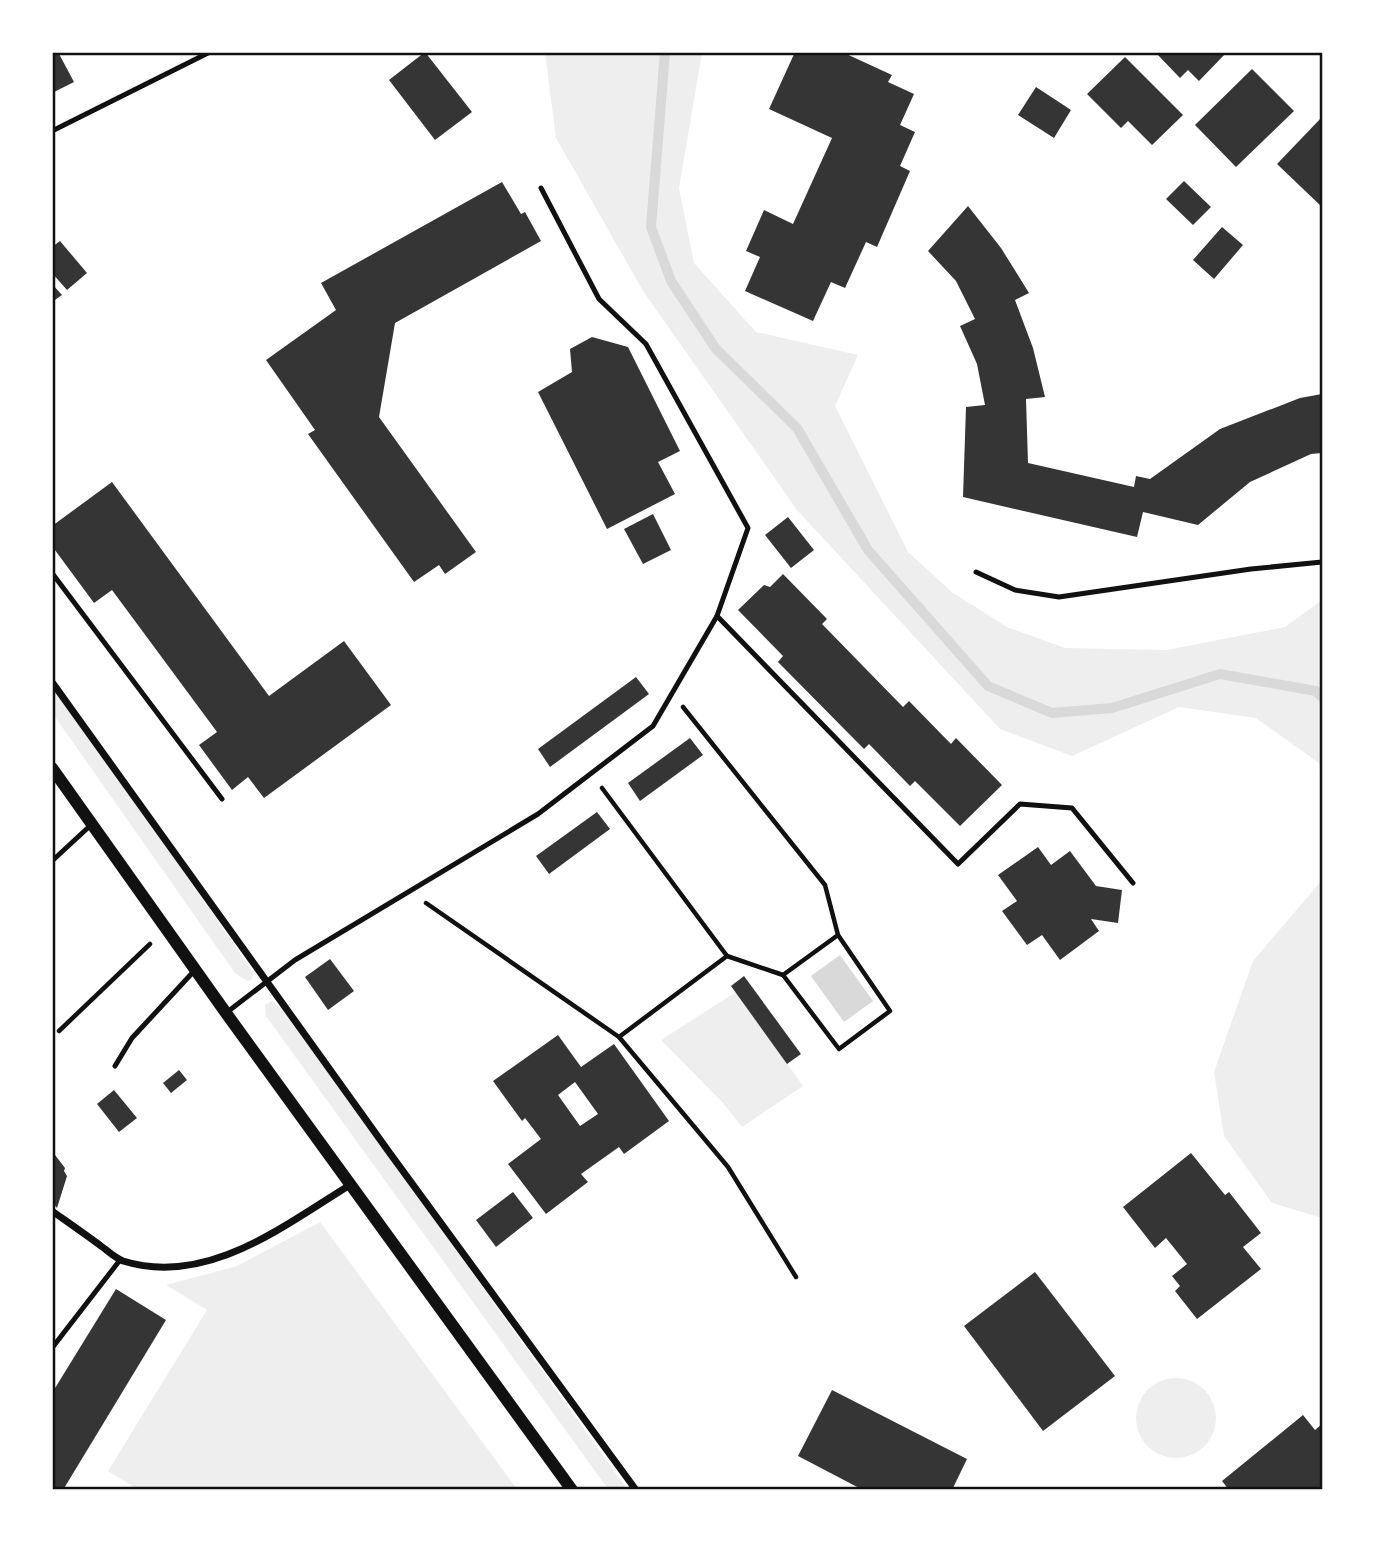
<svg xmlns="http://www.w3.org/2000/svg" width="1375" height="1542" viewBox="0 0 1375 1542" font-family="'Fira Sans',sans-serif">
<rect width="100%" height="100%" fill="#fff"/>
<!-- green -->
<g fill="#eee">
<polygon points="545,53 702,53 679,188 694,263 756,332 858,355 835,406 908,552 953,593 1007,627 1065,648 1167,650 1285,627 1322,600 1322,787 1319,763 1256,718 1179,707 1072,756 1000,729 797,510 643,291 556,138"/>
<polygon points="52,683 254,973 251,980 247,981 235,973 53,714"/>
<polygon points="1322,880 1322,1218 1272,1203 1224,1136 1214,1072 1253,961"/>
<polygon points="736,992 803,1086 742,1127 723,1103 661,1040"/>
<polygon points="272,1001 284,1010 627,1489 608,1489 266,1016 265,1005"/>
<polygon points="320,1222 517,1489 139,1490 108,1471 207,1310 166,1285 237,1266"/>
<circle cx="1176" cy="1418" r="40"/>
</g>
<!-- water -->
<polygon fill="#d9d9d9" points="840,955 873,1001 844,1022 811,976"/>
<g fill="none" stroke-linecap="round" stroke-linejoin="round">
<!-- stream -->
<polyline stroke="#d9d9d9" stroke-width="10" points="665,52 651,227 671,281 716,349 797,428 868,550 988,686 1052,713 1112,708 1220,674 1316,691 1322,697"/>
</g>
<!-- building -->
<g fill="#353535" fill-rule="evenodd">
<polygon points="58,52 74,82 52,93 52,55"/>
<polygon points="425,52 472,112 435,140 389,80"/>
<polygon points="795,52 842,52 892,75 888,82 914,94 900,125 915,132 900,166 910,171 877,247 866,242 845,288 831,282 813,321 745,291 760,257 746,251 764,210 793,224 832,138 769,109"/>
<polygon points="1159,52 1227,52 1199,81 1188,70 1180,78 1157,54"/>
<polygon points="1125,57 1183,115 1152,145 1128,121 1121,128 1087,94"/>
<polygon points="1252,69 1294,111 1236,167 1195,125"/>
<polygon points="1036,87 1071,110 1054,138 1018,115"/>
<polygon points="1322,117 1322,207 1277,164"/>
<polygon points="1184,181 1211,207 1193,225 1166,199"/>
<polygon points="502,182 521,214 525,212 541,241 395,323 379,417 476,552 445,574 439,565 414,582 308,434 315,430 266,360 336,310 321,283"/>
<polygon points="968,206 1001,248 1029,293 1015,300 1033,348 1045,397 1026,399 1028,463 1134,487 1136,476 1150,479 1220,429 1300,398 1322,394 1322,453 1311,454 1250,482 1198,525 1143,512 1137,537 963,497 966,407 985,405 977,364 960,326 975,319 956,281 928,251"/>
<polygon points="1222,227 1243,245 1214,279 1193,260"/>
<polygon points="60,241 87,273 67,290 52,273 52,247"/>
<polygon points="52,284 62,295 52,302"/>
<polygon points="592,337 628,347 680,451 658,462 675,494 607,529 538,392 572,372 570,349"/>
<polygon points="112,482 269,696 344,641 391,705 264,798 248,777 232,790 199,745 217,732 112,590 94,603 52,546 52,526"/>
<polygon points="653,514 671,550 643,564 624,529"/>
<polygon points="788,517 814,550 791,568 765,535"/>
<polygon points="783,574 827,619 822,624 903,707 909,701 951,744 956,738 1002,785 960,826 915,781 910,786 869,744 864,749 778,662 783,656 738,610 764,585 770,587"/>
<polygon points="636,677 649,694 550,767 538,749"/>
<polygon points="690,738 703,755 640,801 628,783"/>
<polygon points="597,812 610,829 549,874 536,856"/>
<polygon points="1038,847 1051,865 1070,851 1096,886 1122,890 1118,923 1091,919 1099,931 1060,960 1042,935 1027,945 1002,911 1017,901 998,875"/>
<polygon points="330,959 354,991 328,1010 305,977"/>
<polygon points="744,976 801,1054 787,1064 731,986"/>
<path d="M558,1035l23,32 33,-23 55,77 -45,33 -5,-7 -38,27 7,8 -42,32 -38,-50 33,-25 -16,-21 -3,3 -29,-40zM575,1082l23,32 -18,12 -22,-31z"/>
<polygon points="179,1070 187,1080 171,1093 163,1083"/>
<polygon points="114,1090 137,1118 119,1132 97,1104"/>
<polygon points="52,1151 65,1168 64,1171 67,1176 57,1208 52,1202"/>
<polygon points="1191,1153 1225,1195 1229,1192 1261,1233 1243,1247 1261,1269 1197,1319 1175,1291 1180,1286 1172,1276 1187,1264 1166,1238 1155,1248 1123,1207"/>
<polygon points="513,1192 533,1218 496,1247 476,1220"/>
<polygon points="1035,1272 1115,1376 1043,1431 964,1326"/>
<polygon points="116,1289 166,1320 63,1490 52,1490 52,1393"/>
<polygon points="832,1390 967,1459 952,1490 863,1490 798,1456"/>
<polygon points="1303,1415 1315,1430 1322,1424 1322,1490 1229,1490 1222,1481"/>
</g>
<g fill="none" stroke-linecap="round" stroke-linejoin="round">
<!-- path -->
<g stroke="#111" stroke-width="4.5">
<polyline points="683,707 825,885 838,935 783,975"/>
<polyline points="602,788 727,956 783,975 839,1049 890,1011 838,935"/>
<polyline points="426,903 619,1037 727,956"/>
<polyline points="59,1031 150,944"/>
<polyline points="619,1037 728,1167 796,1277"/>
</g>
<!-- service -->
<g stroke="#111" stroke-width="5">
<polyline points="52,131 210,52"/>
<polyline points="976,572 1015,590 1059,597 1251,569 1322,562"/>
<polyline points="52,573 222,799"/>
<polyline points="717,616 958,864 1020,804 1072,808 1133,883"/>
<polyline points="52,861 92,824"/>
<polyline points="226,1013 295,960 538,814 653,726 717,616 748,528 646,344 599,299 541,188"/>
<polyline points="115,1066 132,1038 195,970"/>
<polyline points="52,1348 120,1260"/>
</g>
<!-- minor -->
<g stroke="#111" stroke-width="7">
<polyline points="52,682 389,1152 636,1490"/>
<path d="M52,1211c17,12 33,23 49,35 7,5 14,12 22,15 84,26 160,-35 227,-76"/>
</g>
<!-- tertiary -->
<polyline stroke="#111" stroke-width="12" points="52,768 226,1013 572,1490"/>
</g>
<!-- border -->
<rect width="1375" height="1542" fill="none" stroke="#ffffff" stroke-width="108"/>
<rect x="54" y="54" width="1267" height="1434" fill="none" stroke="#111" stroke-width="2.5"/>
</svg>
